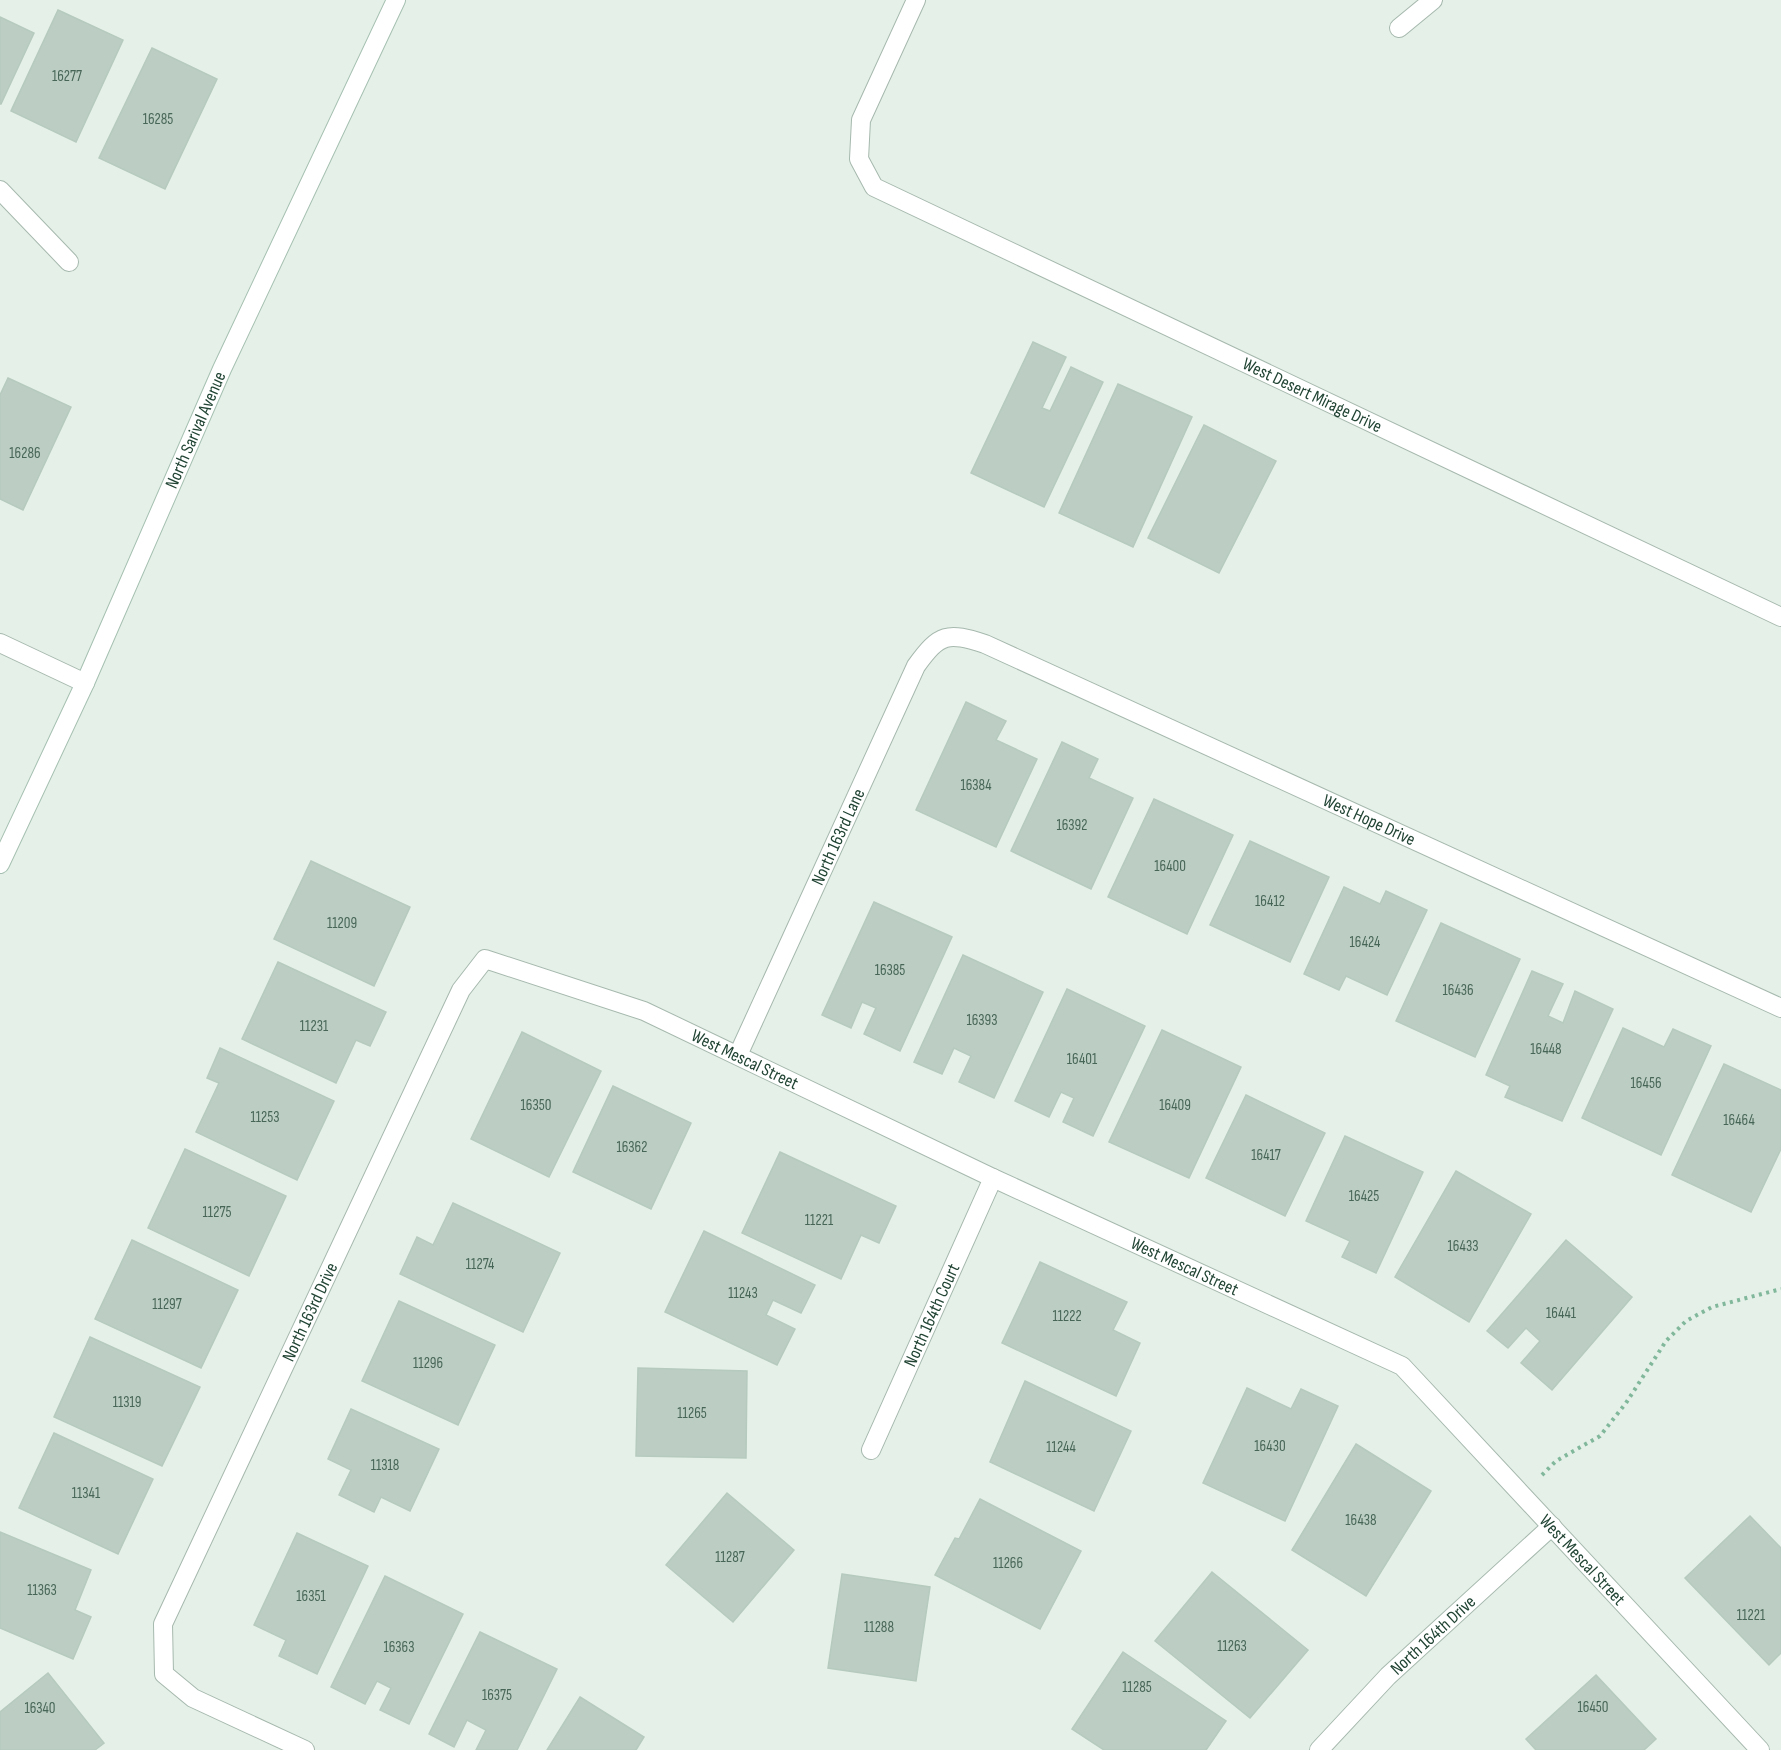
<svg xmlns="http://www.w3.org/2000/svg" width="1781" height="1750" viewBox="0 0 1781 1750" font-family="'Sofia Sans Condensed',sans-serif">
<rect width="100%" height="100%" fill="#e5f0e8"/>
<!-- building -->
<g fill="#bccec4" stroke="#b6cabe" stroke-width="1.5">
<polygon points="58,10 123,40 76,142 11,111"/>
<polygon points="0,17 34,33 1,104 0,104"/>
<polygon points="152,48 217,79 165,189 99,158"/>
<polygon points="1033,342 1066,357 1042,408 1050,411 1071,367 1103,382 1044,507 971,473"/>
<polygon points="8,378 71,407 23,510 0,499 0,395"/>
<polygon points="1118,384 1192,417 1133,547 1059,513"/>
<polygon points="1204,425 1276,461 1219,573 1148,538"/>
<polygon points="966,702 1006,721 996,740 1037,759 996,847 916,810"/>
<polygon points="1062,742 1098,759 1089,778 1133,798 1091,889 1011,851"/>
<polygon points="1154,799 1233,835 1187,934 1108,897"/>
<polygon points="1250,841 1329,877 1290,962 1210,925"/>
<polygon points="311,861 410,907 374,986 274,939"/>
<polygon points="1344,887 1380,904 1386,891 1427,910 1387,995 1346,976 1339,990 1304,974"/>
<polygon points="874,902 952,937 900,1051 864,1034 876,1008 862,1002 851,1028 822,1015"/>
<polygon points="1441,923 1520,959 1475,1057 1396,1021"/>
<polygon points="963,955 1043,992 994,1098 959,1082 971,1056 954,1048 942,1074 914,1062"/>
<polygon points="278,962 386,1012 370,1046 356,1040 336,1083 242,1039"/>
<polygon points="1532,971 1563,984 1548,1016 1563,1023 1575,991 1613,1009 1562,1121 1505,1097 1510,1086 1486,1075"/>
<polygon points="1067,989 1145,1026 1093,1136 1063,1122 1074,1098 1061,1092 1049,1117 1015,1101"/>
<polygon points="1623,1028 1664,1047 1673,1029 1711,1046 1661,1155 1582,1118"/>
<polygon points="1162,1030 1241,1067 1189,1178 1109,1142"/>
<polygon points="522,1032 601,1071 549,1177 471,1139"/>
<polygon points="220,1048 334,1101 297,1180 196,1132 219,1083 207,1078"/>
<polygon points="1724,1064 1781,1090 1781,1149 1751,1212 1672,1175"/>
<polygon points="613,1086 691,1123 651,1209 573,1172"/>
<polygon points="1246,1095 1325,1133 1285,1216 1206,1178"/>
<polygon points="1345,1136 1423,1172 1376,1273 1342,1257 1350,1241 1306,1221"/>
<polygon points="185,1149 286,1196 249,1276 148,1228"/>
<polygon points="780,1152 896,1206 879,1243 861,1235 841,1279 742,1233"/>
<polygon points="1456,1171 1531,1214 1469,1322 1395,1277"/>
<polygon points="453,1203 560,1253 523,1332 400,1274 417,1237 433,1245"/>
<polygon points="704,1231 815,1285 801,1313 773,1300 766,1315 795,1329 777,1365 665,1312"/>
<polygon points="132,1240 238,1290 201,1368 95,1319"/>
<polygon points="1566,1240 1632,1297 1552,1390 1521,1363 1540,1341 1526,1328 1508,1348 1487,1331"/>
<polygon points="1040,1262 1127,1302 1113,1330 1140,1343 1116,1396 1002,1343"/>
<polygon points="399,1301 495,1345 458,1425 362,1381"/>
<polygon points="90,1337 200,1387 162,1466 54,1417"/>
<polygon points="638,1368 747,1371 746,1458 636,1456"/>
<polygon points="1025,1381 1131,1431 1094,1511 990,1462"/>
<polygon points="1247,1388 1291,1409 1301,1389 1338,1406 1285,1521 1203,1483"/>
<polygon points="351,1409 439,1449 410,1511 381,1497 374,1512 339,1495 351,1470 328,1459"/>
<polygon points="54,1433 153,1479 118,1554 19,1508"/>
<polygon points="1356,1444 1431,1491 1366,1596 1292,1550"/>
<polygon points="727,1493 794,1550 733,1622 666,1565"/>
<polygon points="980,1499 1081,1551 1040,1629 935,1575 955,1538 959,1539"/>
<polygon points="1750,1516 1781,1548 1781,1653 1769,1665 1685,1578"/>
<polygon points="0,1532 91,1570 75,1610 91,1617 73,1659 0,1628"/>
<polygon points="297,1533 368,1566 317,1674 279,1656 286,1640 254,1625"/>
<polygon points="1212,1572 1308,1650 1250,1718 1155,1641"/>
<polygon points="842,1574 930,1587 916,1681 828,1668"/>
<polygon points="385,1576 463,1614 409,1724 380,1710 391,1688 377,1681 365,1704 331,1687"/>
<polygon points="480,1632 557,1669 517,1750 476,1750 486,1730 467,1720 454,1747 429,1734"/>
<polygon points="1123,1652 1226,1721 1206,1750 1104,1750 1072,1729"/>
<polygon points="48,1673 104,1743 95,1750 0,1750 0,1712"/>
<polygon points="1596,1675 1656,1739 1644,1750 1536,1750 1526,1739"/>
<polygon points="580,1697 644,1737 636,1750 547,1750"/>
</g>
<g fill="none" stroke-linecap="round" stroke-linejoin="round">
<!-- minor casing -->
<g stroke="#a6b9ae" stroke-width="20">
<g id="minor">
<path id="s1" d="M916,0l-55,120 -2,39 15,28 907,430"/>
<polyline points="1399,28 1433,0"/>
<polyline points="0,190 69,262"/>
<polyline points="0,643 85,683"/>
<path id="s2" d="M738,1055l178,-389c24,-33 31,-34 69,-22l796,364"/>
<path id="s3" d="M871,1450l122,-272"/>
<path id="s4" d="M305,1750l-112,-52 -29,-24 -1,-50 298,-634 24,-31 159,52 349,167 409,188 358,384"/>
<path id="s5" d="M1319,1750l69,-74 164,-150"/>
</g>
</g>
<!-- secondary casing -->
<g stroke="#a5c0b1" stroke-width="20">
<g id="secondary">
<path id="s6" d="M0,864l85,-181 137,-314 174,-369"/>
</g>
</g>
<!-- path -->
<polyline stroke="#81b79b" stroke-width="4" stroke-dasharray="3 4.5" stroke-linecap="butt" points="1542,1475 1556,1461 1600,1436 1626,1403 1666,1341 1686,1321 1712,1307 1781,1289"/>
<!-- minor -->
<use href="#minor" stroke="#fff" stroke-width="18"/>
<!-- secondary -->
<use href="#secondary" stroke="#fff" stroke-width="18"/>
</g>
<g text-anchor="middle" stroke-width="4.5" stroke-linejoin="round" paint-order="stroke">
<!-- number labels -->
<g font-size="15" fill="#486658">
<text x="67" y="81">16277</text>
<text x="158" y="124">16285</text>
<text x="25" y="458">16286</text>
<text x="976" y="790">16384</text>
<text x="1072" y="830">16392</text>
<text x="1170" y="871">16400</text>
<text x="1270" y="906">16412</text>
<text x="342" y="928">11209</text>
<text x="1365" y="947">16424</text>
<text x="890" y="975">16385</text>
<text x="1458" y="995">16436</text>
<text x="982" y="1025">16393</text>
<text x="314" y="1031">11231</text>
<text x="1546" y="1054">16448</text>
<text x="1082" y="1064">16401</text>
<text x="1646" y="1088">16456</text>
<text x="536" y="1110">16350</text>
<text x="1175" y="1110">16409</text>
<text x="265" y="1122">11253</text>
<text x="1739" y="1125">16464</text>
<text x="632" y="1152">16362</text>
<text x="1266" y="1160">16417</text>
<text x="1364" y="1201">16425</text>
<text x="217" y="1217">11275</text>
<text x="819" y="1225">11221</text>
<text x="1463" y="1251">16433</text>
<text x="480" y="1269">11274</text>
<text x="743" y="1298">11243</text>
<text x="167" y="1309">11297</text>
<text x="1561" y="1318">16441</text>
<text x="1067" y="1321">11222</text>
<text x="428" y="1368">11296</text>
<text x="127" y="1407">11319</text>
<text x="692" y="1418">11265</text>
<text x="1270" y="1451">16430</text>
<text x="1061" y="1452">11244</text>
<text x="385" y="1470">11318</text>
<text x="86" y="1498">11341</text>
<text x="1361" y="1525">16438</text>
<text x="730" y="1562">11287</text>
<text x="1008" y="1568">11266</text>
<text x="42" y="1595">11363</text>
<text x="311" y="1601">16351</text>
<text x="1751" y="1620">11221</text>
<text x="879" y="1632">11288</text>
<text x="1232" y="1651">11263</text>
<text x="399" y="1652">16363</text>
<text x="1137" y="1692">11285</text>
<text x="497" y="1700">16375</text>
<text x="1593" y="1712">16450</text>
<text x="40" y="1713">16340</text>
</g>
<!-- street labels -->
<g font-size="18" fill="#214434" stroke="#f6fbf8">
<text dy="6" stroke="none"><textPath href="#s1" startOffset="688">West Desert Mirage Drive</textPath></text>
<text dy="6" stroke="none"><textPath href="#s6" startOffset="476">North Sarival Avenue</textPath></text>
<text dy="6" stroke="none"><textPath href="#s2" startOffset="932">West Hope Drive</textPath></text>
<text dy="6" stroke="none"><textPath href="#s2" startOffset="240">North 163rd Lane</textPath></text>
<text dy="6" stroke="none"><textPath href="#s4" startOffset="1230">West Mescal Street</textPath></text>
<text dy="6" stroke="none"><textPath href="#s4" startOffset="1716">West Mescal Street</textPath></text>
<text dy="6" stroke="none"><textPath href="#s4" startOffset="556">North 163rd Drive</textPath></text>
<text dy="6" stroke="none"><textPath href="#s3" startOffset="148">North 164th Court</textPath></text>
<text dy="6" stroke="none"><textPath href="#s4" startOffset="2220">West Mescal Street</textPath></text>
<text dy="6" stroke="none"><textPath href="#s5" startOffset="162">North 164th Drive</textPath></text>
</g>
</g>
</svg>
